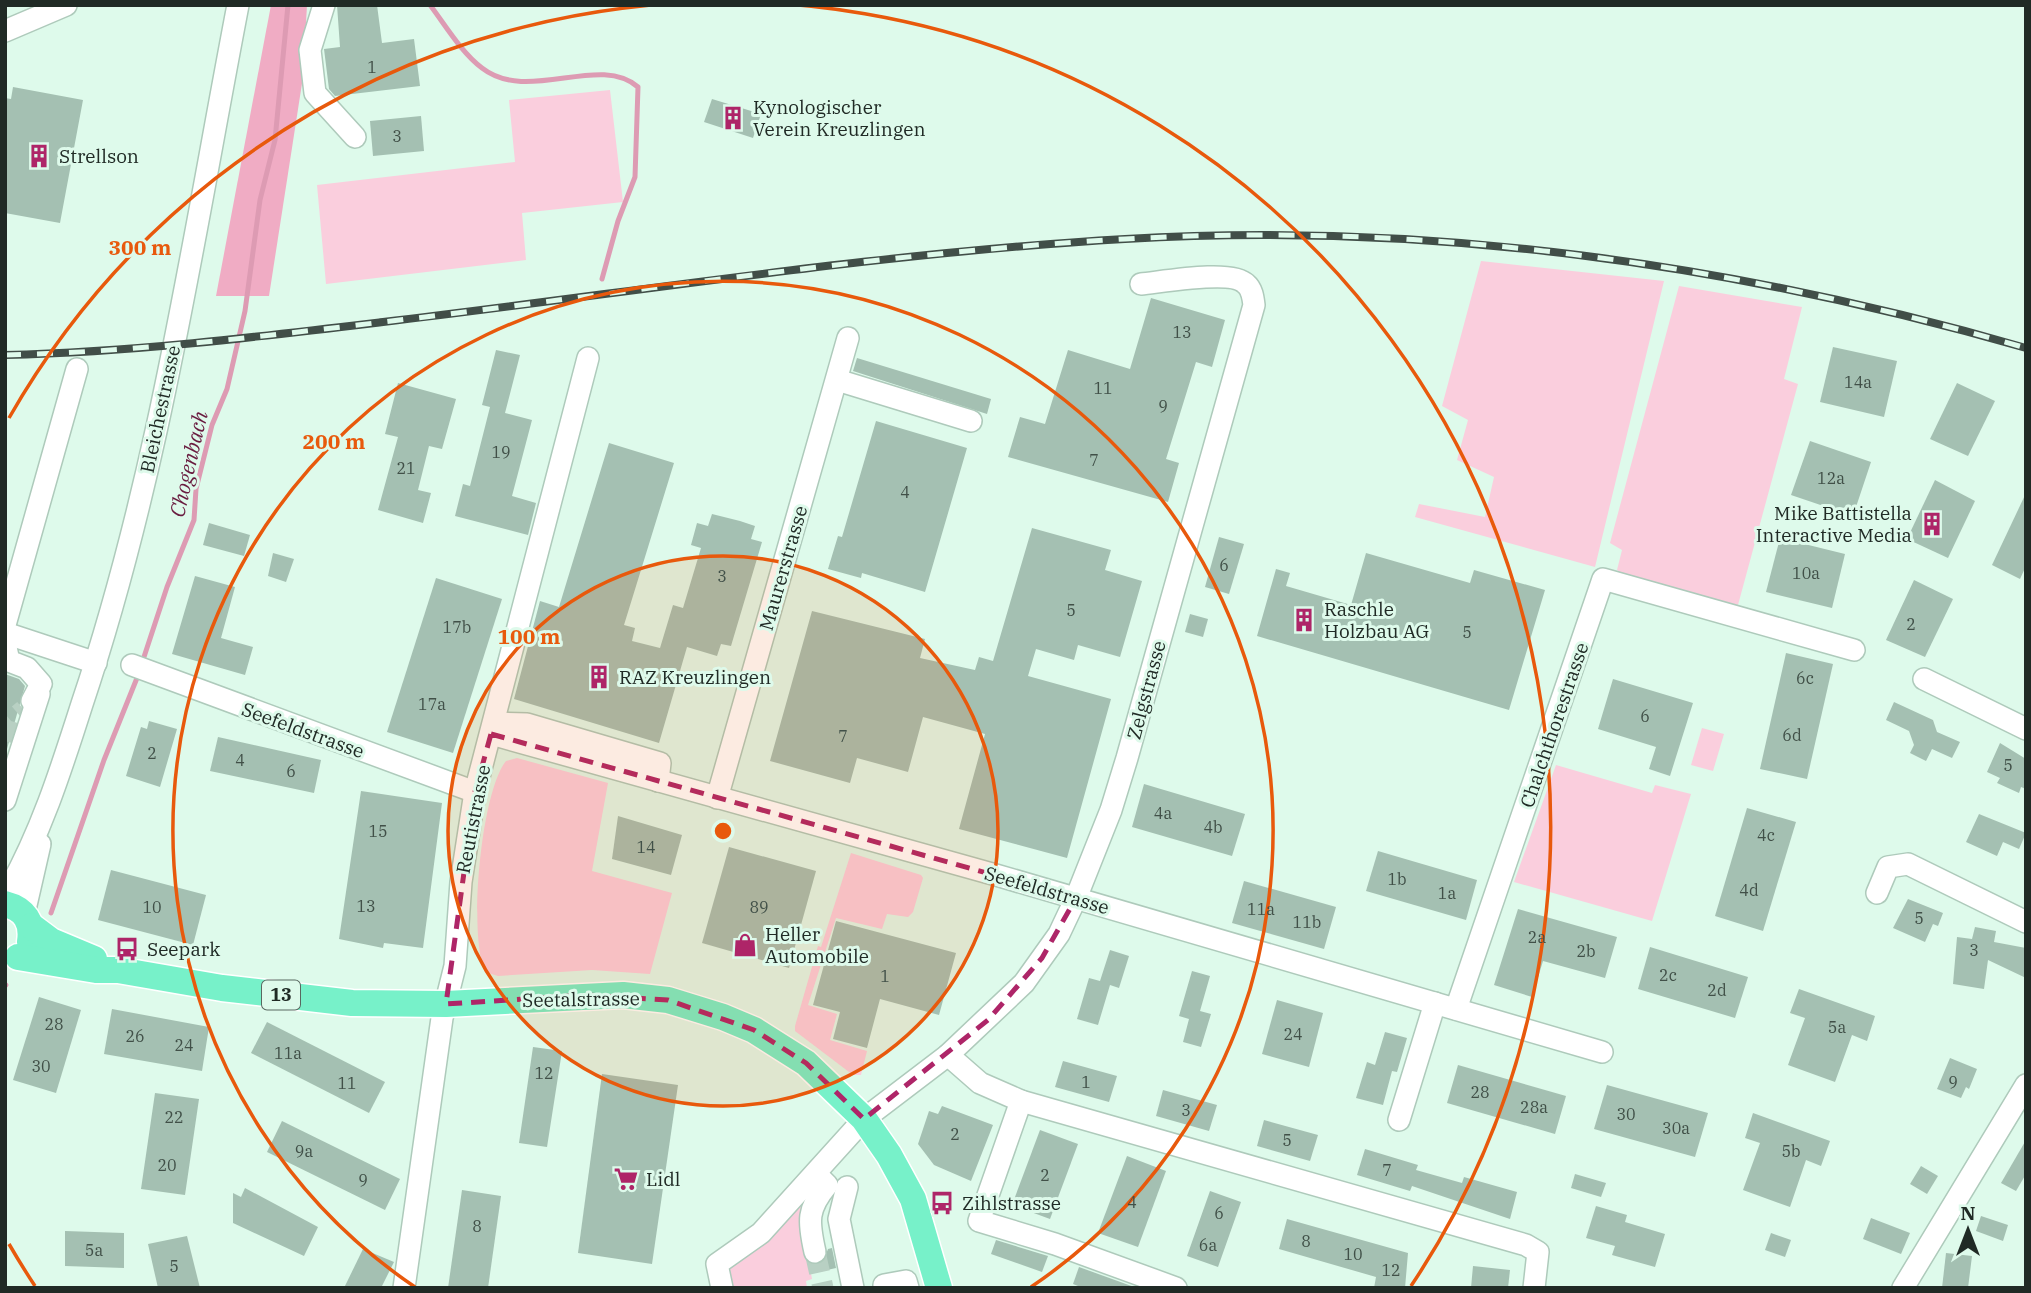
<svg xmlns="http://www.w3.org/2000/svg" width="2031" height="1293" viewBox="0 0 2031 1293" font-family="'IBM Plex Serif',serif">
<rect width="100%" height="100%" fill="#defaeb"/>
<!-- green -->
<g fill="#facedd">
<polygon points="610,90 623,202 522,213 526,260 326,284 317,185 515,162 509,100"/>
<polygon points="1481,261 1664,281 1595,567 1415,517 1419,504 1485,517 1494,477 1457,460 1468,420 1442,406"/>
<polygon points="1679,286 1802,307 1784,379 1798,384 1738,605 1627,577 1617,570 1622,550 1610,543"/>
<polygon points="1702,728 1724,734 1713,771 1691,765"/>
<path d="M517,758l91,25 -16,88 80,22 -22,81 -58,-4 -94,6 -13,-4c-17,-37 -4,-180 21,-211z"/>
<polygon points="1556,765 1652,793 1655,785 1691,794 1652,921 1514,882"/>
<polygon points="851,853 921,875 923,878 913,912 908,917 887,914 882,929 836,918 808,1005 837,1014 830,1040 867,1051 861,1075 853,1075 795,1031 795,1026 818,946 821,947"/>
<polygon points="819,1183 800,1211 812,1279 806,1281 807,1288 729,1288 729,1270"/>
</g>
<!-- forest -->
<polygon fill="#f0acc4" points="271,5 307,5 303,77 269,296 216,296"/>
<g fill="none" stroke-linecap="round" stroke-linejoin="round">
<!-- stream -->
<g stroke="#dd9bb3" stroke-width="5">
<path d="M430,5c16,21 31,47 52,63 46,36 117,-15 156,19l-3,90 -17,44 -16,58"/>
<polyline points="142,663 167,587 194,520 196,489 212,425 227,389 245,311 260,200 275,140 288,5"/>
<polyline points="51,913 104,760 139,673"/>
<polyline points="5,986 6,985"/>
</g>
</g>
<!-- building -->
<g fill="#a4c0b2">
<polygon points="337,5 377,5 382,43 414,39 420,86 335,96 329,89 324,49 340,47"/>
<polygon points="13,87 83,100 60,223 5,213 5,98 11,99"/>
<polygon points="712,99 761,114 753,138 704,122"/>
<polygon points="421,116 424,151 373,156 370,121"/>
<polygon points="1151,298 1225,320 1212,367 1196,362 1166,459 1179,463 1168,502 1008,457 1020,417 1045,424 1068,350 1130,369"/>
<polygon points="1833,347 1897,361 1884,417 1820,402"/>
<polygon points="496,350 520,355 505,413 532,420 512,496 536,503 528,535 455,516 463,484 470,486 490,407 482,405"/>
<polygon points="857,358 991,399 987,414 853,371"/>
<polygon points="398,383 456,399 442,449 429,446 418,490 431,493 423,523 378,510 398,437 385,434"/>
<polygon points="1957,383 1995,401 1968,456 1930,439"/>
<polygon points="876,421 967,448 925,592 862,573 861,578 828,569 838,536 842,537"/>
<polygon points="1810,441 1871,462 1853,516 1791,495"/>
<polygon points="609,443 674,463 624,625 635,628 632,641 660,648 673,605 683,608 701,548 691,545 697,523 708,526 712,514 740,521 755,526 751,539 762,542 731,646 721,644 717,656 687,647 659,743 514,699 540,601 559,607"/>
<polygon points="1935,480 1975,501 1948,558 1907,539"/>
<polygon points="2026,493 2026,566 2020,579 1992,565"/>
<polygon points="209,523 250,535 244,556 203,545"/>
<polygon points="1032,528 1111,550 1105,570 1142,581 1120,657 1078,645 1074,660 1036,649 1028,676 1111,699 1067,858 959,829 985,734 923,717 908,772 857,758 850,783 770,761 812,611 925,639 920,658 975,670 979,657 993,661"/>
<polygon points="1219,537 1244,544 1229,594 1205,587"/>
<polygon points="1780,538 1845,554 1832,608 1766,592"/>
<polygon points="273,553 294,559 286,582 268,576"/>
<polygon points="1366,553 1470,583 1474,570 1545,590 1509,710 1257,636 1276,569 1290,573 1286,586 1351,605"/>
<polygon points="195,576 235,587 221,638 253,647 245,675 172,654"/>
<polygon points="436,578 502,599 453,753 387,732"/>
<polygon points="1914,580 1953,599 1925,657 1886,640"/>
<polygon points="1190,614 1208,619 1203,637 1185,632"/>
<polygon points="1786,653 1833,664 1807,779 1760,769"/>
<polygon points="5,674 19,679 25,686 5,756"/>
<polygon points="1613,679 1693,703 1670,776 1649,769 1656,747 1598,729"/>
<polygon points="1894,702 1933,720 1937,732 1960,742 1952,758 1932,749 1926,761 1910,753 1914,745 1909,731 1886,720"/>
<polygon points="149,721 177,729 160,787 126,776 141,727 147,729"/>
<polygon points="218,737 321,760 314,793 210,771"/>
<polygon points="2000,743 2026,759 2026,789 2021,787 2019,793 1997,783 2000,778 1987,772"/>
<polygon points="1144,784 1245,814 1232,856 1132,827"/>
<polygon points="361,791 442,803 423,948 384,943 383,948 339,939"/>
<polygon points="1747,808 1796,822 1763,931 1715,916"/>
<polygon points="1979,814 2026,833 2019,849 2003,842 1997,856 1966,842"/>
<polygon points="618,816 682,835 671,875 612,859"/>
<polygon points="729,847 816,871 789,968 702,943"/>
<polygon points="1378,851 1477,880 1466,920 1366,891"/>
<polygon points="111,870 206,895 193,945 98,920"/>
<polygon points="1244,881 1336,907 1324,949 1232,923"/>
<polygon points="1908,899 1943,913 1938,926 1933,924 1925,942 1893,928"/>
<polygon points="1518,909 1617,937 1605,978 1543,961 1532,997 1494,985"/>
<polygon points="836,921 956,953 939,1015 880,999 867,1048 833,1039 840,1012 813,1005"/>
<polygon points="1975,927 1996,931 1994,942 2026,948 2026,978 1988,960 1984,989 1953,984 1957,937 1972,939"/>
<polygon points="1650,947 1748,977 1735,1018 1638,989"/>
<polygon points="1110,950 1129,956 1119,988 1110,985 1098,1025 1077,1019 1089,978 1100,981"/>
<polygon points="1192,971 1210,976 1200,1011 1211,1014 1201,1047 1183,1042 1189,1019 1179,1016"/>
<polygon points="1799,989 1875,1016 1867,1041 1852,1035 1835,1082 1788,1065 1805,1018 1790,1013"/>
<polygon points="39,997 81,1010 56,1093 13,1080"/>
<polygon points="1277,1000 1323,1013 1309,1067 1262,1054"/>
<polygon points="112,1009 209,1027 202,1071 104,1054"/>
<polygon points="267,1022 385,1082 369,1113 251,1053"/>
<polygon points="1385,1032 1407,1038 1397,1072 1392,1071 1383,1105 1356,1098 1367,1062 1375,1065"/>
<polygon points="533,1047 562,1051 547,1147 519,1143"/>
<polygon points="1950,1058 1977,1069 1969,1089 1966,1087 1961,1098 1937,1089"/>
<polygon points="1063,1061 1117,1076 1109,1102 1055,1087"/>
<polygon points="1458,1065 1566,1096 1555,1134 1447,1103"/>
<polygon points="602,1074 678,1085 652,1264 578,1253"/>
<polygon points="1607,1085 1708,1113 1695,1157 1594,1129"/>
<polygon points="1163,1090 1217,1105 1209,1131 1156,1116"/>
<polygon points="155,1093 199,1099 185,1195 141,1189"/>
<polygon points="942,1106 993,1125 971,1181 934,1165 918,1144 929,1111 938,1114"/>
<polygon points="1753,1113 1830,1141 1821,1166 1806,1160 1790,1207 1743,1190 1760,1143 1745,1138"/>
<polygon points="1264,1120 1318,1135 1310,1161 1257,1146"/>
<polygon points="282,1121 400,1179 385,1210 267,1152"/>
<polygon points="1040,1130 1078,1144 1050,1219 1012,1205"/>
<polygon points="2026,1140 2026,1174 2016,1191 2001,1183"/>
<polygon points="1365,1149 1418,1165 1416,1170 1462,1183 1464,1177 1517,1192 1510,1219 1412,1186 1410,1191 1357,1175"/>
<polygon points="1127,1156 1166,1171 1138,1247 1098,1233"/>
<polygon points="1921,1166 1938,1176 1927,1194 1910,1184"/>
<polygon points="1575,1174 1606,1183 1601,1197 1571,1188"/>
<polygon points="245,1188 318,1227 304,1256 233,1223 233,1193 241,1197"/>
<polygon points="462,1190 501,1196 488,1288 448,1288"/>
<polygon points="1210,1191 1241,1202 1218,1267 1187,1256"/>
<polygon points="1596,1206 1627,1215 1625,1222 1665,1234 1655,1267 1612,1255 1615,1246 1586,1238"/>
<polygon points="1981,1216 2008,1225 2003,1241 1976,1231"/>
<polygon points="1871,1218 1910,1233 1901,1254 1863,1239"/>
<polygon points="1287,1219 1408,1253 1405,1288 1374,1288 1376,1277 1279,1249"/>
<polygon points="65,1231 124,1233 124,1268 65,1266"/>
<polygon points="1771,1233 1791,1240 1785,1257 1765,1250"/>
<polygon points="187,1236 200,1288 158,1288 148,1244"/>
<polygon points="996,1240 1048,1256 1042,1272 991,1254"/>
<polygon points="832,1248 836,1268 814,1273 812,1265 823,1262 828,1249"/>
<polygon points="363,1249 394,1262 381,1288 344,1288"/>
<polygon points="1946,1253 1972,1256 1968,1288 1942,1288"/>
<polygon points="1473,1266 1510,1270 1508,1288 1471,1288"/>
<polygon points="1079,1267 1137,1288 1083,1288 1073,1284"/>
</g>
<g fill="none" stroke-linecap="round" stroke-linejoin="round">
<!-- minor-tunnel -->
<g stroke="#b8d0c3" stroke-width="21" stroke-dasharray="21 10" stroke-linecap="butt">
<polyline points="5,741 11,721 24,710"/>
<polyline points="815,1252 823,1288"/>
</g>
<!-- minor casing -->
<g stroke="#aecabb" stroke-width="24">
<g id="minor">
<polyline points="324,5 310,50 315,93 355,137"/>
<polyline points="5,31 66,5"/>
<polyline points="837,380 971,421"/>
<polyline points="5,625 77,369"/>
<polyline points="5,633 96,663"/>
<polyline points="5,643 9,661 27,668 41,684 32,701"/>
<polyline points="132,665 475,792"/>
<polyline points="1924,679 2026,729"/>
<polyline points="494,723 527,724 660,763 658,781"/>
<polyline points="491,734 996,875 1602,1052"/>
<polyline points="717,798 848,338"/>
<polyline points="5,800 39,694"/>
<polyline points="1877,893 1888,867 1908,864 2026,922"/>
<path d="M5,896c35,-60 56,-126 77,-192 76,-226 111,-465 156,-699"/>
<polyline points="24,914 40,844"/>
<polyline points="1456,1009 1603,579 1854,650"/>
<polyline points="948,1055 980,1083 1021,1101 1526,1245 1538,1252 1534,1288"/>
<polyline points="1021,1101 979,1221 1055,1244 1176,1288"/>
<polyline points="1399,1120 1435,1003"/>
<polyline points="847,1187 839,1219 853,1288"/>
<path d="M815,1252c-7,-31 -8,-43 12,-67l-11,-11"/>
<polyline points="884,1285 906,1281 908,1288"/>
<polyline points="404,1288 442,1018 455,966 461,882 475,792 588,358"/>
<path d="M722,1288l-5,-24 44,-31 103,-114 84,-64 76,-72 35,-49 17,-36 35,-88 16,-52 127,-453c-1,-8 -2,-16 -8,-21 -14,-15 -84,-2 -105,0"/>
<polyline points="1903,1288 2026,1085"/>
</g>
</g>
<!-- major casing -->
<g stroke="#fff" stroke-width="29">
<g id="major">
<path d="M5,904c20,5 28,18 25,38"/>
<polyline points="31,926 51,941 94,959"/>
<polyline points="18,957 96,970 118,970 222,988 352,1003 446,1004 623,995 668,1000 723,1017 754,1030 806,1063 864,1119 889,1155 913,1199 939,1288"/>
</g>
</g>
<!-- minor -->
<use href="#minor" stroke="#fff" stroke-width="21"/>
<!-- major -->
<use href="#major" stroke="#77f1c9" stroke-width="26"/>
<!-- rail casing -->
<g stroke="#414e48" stroke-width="8">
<path id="rail" d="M5,355c127,-3 252,-18 378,-33 247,-29 494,-69 742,-83 304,-18 610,25 901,109"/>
</g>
<!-- rail -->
<use href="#rail" stroke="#defaeb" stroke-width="5" stroke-dasharray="16" stroke-linecap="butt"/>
</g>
<!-- marked area -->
<path fill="none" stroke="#ae2568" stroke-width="5" stroke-dasharray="14 9" stroke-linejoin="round" d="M491,734l585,164 -34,60 -54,62 -124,99 -58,-56 -52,-33 -86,-30 -82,-5 -140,9 29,-212z"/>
<!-- distance rings -->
<circle cx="723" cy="831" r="275" fill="#e8590c" fill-opacity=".12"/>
<g fill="none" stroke="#e8590c" stroke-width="3.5">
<circle cx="723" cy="831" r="275"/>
<path d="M415 1287A550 550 0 1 1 1031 1287"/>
<path d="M35 1286A825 825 0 0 1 9 1244M9 418A825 825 0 1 1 1411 1286"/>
</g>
<!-- icons -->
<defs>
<g id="building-bare" transform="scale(1.89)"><path d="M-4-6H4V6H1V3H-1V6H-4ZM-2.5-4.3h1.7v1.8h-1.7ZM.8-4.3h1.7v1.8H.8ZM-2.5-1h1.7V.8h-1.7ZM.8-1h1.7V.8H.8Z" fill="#ae2568" stroke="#defaeb" stroke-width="2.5" paint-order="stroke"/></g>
<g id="shop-bare" transform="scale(1.89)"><path d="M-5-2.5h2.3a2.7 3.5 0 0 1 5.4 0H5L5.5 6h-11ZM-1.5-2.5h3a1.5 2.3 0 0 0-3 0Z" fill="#ae2568" stroke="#defaeb" stroke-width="2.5" paint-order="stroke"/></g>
<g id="bus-bare" transform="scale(1.89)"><path d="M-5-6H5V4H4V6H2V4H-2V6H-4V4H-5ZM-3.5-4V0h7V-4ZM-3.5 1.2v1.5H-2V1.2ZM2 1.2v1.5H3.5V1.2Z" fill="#ae2568" stroke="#defaeb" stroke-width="2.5" paint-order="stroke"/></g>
<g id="supermarket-bare" transform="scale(1.89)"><path d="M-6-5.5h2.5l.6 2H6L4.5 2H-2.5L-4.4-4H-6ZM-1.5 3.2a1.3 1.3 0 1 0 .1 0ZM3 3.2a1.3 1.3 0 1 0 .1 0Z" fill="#ae2568" stroke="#defaeb" stroke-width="2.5" paint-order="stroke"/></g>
</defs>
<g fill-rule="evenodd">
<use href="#building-bare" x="733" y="118"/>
<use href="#building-bare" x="39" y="156"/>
<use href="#building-bare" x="1932" y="524"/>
<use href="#building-bare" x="1304" y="620"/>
<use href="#building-bare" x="599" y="677"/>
<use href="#shop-bare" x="745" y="945"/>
<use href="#bus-bare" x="127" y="949"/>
<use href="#supermarket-bare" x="626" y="1179"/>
<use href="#bus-bare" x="942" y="1203"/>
</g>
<g text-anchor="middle" stroke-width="6" stroke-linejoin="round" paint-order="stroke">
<!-- number labels -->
<g font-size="16" fill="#415048">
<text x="372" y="73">1</text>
<text x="397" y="142">3</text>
<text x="1182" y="338">13</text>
<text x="1858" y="388">14a</text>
<text x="1103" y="394">11</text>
<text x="1163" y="412">9</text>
<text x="501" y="458">19</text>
<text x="1094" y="466">7</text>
<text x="406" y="474">21</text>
<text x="1831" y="484">12a</text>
<text x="905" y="498">4</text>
<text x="1224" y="571">6</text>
<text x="1806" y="579">10a</text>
<text x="722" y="582">3</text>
<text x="1071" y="616">5</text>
<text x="1911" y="630">2</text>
<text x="457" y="633">17b</text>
<text x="1467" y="638">5</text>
<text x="1805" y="684">6c</text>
<text x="432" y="710">17a</text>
<text x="1645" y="722">6</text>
<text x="1792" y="741">6d</text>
<text x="843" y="742">7</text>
<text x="152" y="759">2</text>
<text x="240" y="766">4</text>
<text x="2008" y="771">5</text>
<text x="291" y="777">6</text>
<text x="1163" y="819">4a</text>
<text x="1213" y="833">4b</text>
<text x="378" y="837">15</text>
<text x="1766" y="841">4c</text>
<text x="646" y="853">14</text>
<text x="1397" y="885">1b</text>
<text x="1749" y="896">4d</text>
<text x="1447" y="899">1a</text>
<text x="366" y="912">13</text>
<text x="152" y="913">10</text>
<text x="759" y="913">89</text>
<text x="1261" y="915">11a</text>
<text x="1919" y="924">5</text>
<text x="1307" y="928">11b</text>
<text x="1537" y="943">2a</text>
<text x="1974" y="956">3</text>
<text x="1586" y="957">2b</text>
<text x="1668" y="981">2c</text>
<text x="885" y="982">1</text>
<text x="1717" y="996">2d</text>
<text x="54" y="1030">28</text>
<text x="1837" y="1033">5a</text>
<text x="1293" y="1040">24</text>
<text x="135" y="1042">26</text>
<text x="184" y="1051">24</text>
<text x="288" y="1059">11a</text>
<text x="41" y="1072">30</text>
<text x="544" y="1079">12</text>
<text x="1086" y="1088">1</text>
<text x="1953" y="1088">9</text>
<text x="347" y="1089">11</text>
<text x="1480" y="1098">28</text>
<text x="1534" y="1113">28a</text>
<text x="1186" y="1116">3</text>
<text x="1626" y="1120">30</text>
<text x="174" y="1123">22</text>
<text x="1676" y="1134">30a</text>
<text x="955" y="1140">2</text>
<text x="1287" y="1146">5</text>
<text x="304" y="1157">9a</text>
<text x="1791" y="1157">5b</text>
<text x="167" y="1171">20</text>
<text x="1387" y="1176">7</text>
<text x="1045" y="1181">2</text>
<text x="363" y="1186">9</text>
<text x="1132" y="1208">4</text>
<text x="1219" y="1219">6</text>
<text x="477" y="1232">8</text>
<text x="1306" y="1247">8</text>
<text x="1208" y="1251">6a</text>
<text x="94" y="1256">5a</text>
<text x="1353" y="1260">10</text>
<text x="174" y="1272">5</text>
<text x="1391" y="1276">12</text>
</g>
<!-- shield labels -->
<rect fill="#defaeb" stroke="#596860" stroke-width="2" x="262" y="980.5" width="38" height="29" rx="5"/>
<g font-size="18" font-weight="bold" fill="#202a25">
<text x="281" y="1001">13</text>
</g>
<!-- poi labels -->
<g font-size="19" fill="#202a25" stroke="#defaeb" text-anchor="start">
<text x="753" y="114">Kynologischer<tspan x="753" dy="22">Verein Kreuzlingen</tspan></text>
<text x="59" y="163">Strellson</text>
<text x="1912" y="520" text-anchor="end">Mike Battistella<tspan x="1912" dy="22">Interactive Media</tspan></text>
<text x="1324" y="616">Raschle<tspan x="1324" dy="22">Holzbau AG</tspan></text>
<text x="619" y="684">RAZ Kreuzlingen</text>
<text x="765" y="941">Heller<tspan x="765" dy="22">Automobile</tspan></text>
<text x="147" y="956">Seepark</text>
<text x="646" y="1186">Lidl</text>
<text x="962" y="1210">Zihlstrasse</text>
</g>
<!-- street labels -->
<g font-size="19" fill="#202a25" stroke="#defaeb">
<text transform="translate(160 409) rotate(-78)" y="7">Bleichestrasse</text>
<text transform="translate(783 568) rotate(-74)" y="7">Maurerstrasse</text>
<text transform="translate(1146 690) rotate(-75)" y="7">Zelgstrasse</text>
<text transform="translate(1554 725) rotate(-71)" y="7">Chalchthorestrasse</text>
<text transform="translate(303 730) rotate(20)" y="7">Seefeldstrasse</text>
<text transform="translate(473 819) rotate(-79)" y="7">Reutistrasse</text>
<text transform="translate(1047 890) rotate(16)" y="7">Seefeldstrasse</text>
<text transform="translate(581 999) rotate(-1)" y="7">Seetalstrasse</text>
</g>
<!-- water labels -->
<g font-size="21" font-style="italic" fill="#691b3f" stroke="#defaeb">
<text transform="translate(189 464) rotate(-77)" y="7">Chogenbach</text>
</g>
</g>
<circle cx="723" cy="831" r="10" fill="#e8590c" stroke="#defaeb" stroke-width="3.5"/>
<g font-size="21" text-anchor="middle" font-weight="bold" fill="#e8590c" stroke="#defaeb" stroke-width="6" stroke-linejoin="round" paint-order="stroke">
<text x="140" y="255">300 m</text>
<text x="334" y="449">200 m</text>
<text x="529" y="644">100 m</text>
</g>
<!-- border -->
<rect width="2031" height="1293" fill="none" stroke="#202a25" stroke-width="14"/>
<!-- north arrow -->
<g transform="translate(1968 1230)" stroke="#defaeb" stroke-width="5" paint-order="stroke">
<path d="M0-5L12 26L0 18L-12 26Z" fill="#202a25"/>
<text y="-10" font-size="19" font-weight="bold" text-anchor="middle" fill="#202a25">N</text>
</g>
</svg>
